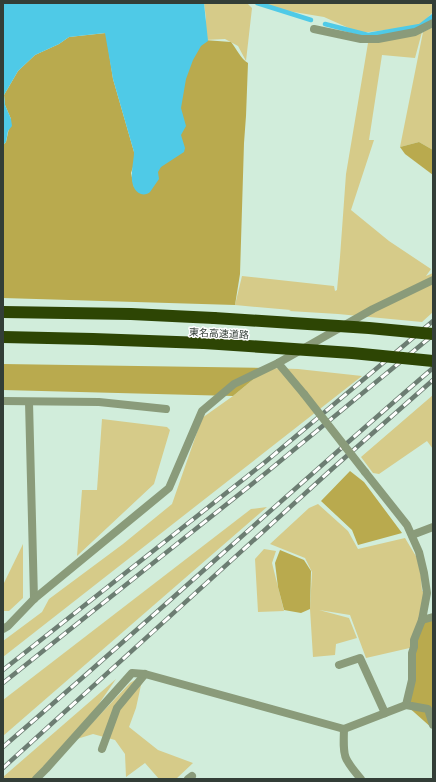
<svg xmlns="http://www.w3.org/2000/svg" width="436" height="782" viewBox="0 0 436 782" font-family="'Roboto Serif','Noto Sans JP',serif">
<rect width="100%" height="100%" fill="#d1eddb"/>
<!-- green -->
<g fill="#d6cb89">
<polygon points="204,3 247,3 252,8 246,61 238,46 225,39 204,40 206,18"/>
<polygon points="264,3 433,3 433,12 420,26 360,33 324,17 276,9"/>
<polygon points="433,27 433,150 419,142 400,147 423,32"/>
<polygon points="422,32 415,58 382,55 369,140 374,140 351,210 389,241 431,269 426,276 433,273 433,312 422,322 338,314 289,311 291,310 235,305 242,276 334,286 335,291 337,290 340,257 346,174 368,43"/>
<polygon points="267,368 298,369 362,376 3,657 3,641 42,612 49,599 123,544 172,504 202,418 233,396"/>
<polygon points="433,395 433,449 427,441 379,474 373,473 361,457"/>
<polygon points="102,419 167,427 170,430 154,484 77,556 82,490 97,490"/>
<polygon points="318,504 348,531 358,549 405,538 420,563 422,591 427,593 414,647 366,658 350,615 319,610 349,618 357,638 336,644 335,655 313,657 310,609 312,572 305,558 270,544 309,508"/>
<polygon points="267,507 3,736 3,700 251,509"/>
<polygon points="23,544 23,598 9,611 4,611 3,585"/>
<polygon points="264,549 276,551 272,563 284,611 258,612 255,559"/>
<polygon points="145,674 146,678 141,685 136,708 129,727 158,750 193,763 176,779 159,779 145,763 126,777 125,754 115,740 93,734 77,739 130,683"/>
<polygon points="116,679 94,711 32,779 3,779 3,777"/>
</g>
<!-- forest -->
<g fill="#b9aa4e">
<path d="M106,33l7,46 21,73v12l-3,9 3,14 41,-102 29,-45 27,2c5,6 10,17 17,21l-2,53 -2,27 -4,131 -5,31 -232,-7v-153l3,-3 5,-23 -6,-14 -1,-10 14,-24 17,-16 24,-11 10,-7z"/>
<polygon points="419,142 433,150 433,175 405,154 400,147"/>
<polygon points="3,364 267,368 233,396 3,390"/>
<polygon points="350,471 364,482 402,533 358,545 352,530 321,501"/>
<polygon points="280,550 304,560 311,571 310,609 301,613 284,610 278,587 275,563"/>
<polygon points="433,616 433,729 406,705 417,627"/>
</g>
<!-- water -->
<path fill="#4fcae7" d="M3,3h201l4,38 -7,5 -8,14 -7,19 -5,29 5,18 -5,9 4,13 -1,4 -23,15 -3,5 1,7c-3,4 -6,9 -9,13 -2,2 -6,3 -9,2 -15,-6 -7,-30 -7,-42l-21,-73 -8,-46 -36,4 -10,7 -24,11 -17,16 -14,24 1,10 6,14 1,7 -4,5 -2,11 -3,3z"/>
<g fill="none" stroke-linecap="round" stroke-linejoin="round">
<!-- stream -->
<g stroke="#4fcae7" stroke-width="4.5">
<polyline points="257,3 311,20"/>
<polyline points="325,24 368,35 420,26 433,16"/>
</g>
<!-- minor -->
<g stroke="#8a9b7a" stroke-width="8">
<polyline points="314,29 361,39 378,39 415,32 433,23"/>
<polyline points="278,363 304,394"/>
<polyline points="29,402 34,599"/>
<polyline points="365,472 407,525 419,552 424,573 427,593 422,620 414,640 414,647 412,653 412,680 406,705 428,709 433,725"/>
<polyline points="412,535 433,527"/>
<polyline points="422,620 433,617"/>
<polyline points="3,629 8,626 34,599 169,488 202,411 234,384 278,363 373,309 433,280"/>
<polyline points="339,665 360,658 385,713"/>
<path d="M344,729c-1,28 -1,29 17,50"/>
<polyline points="102,749 117,708 145,674"/>
<polyline points="36,779 46,769 132,673 145,674 344,729 406,705"/>
<polyline points="188,779 192,776"/>
</g>
<!-- tertiary -->
<polyline stroke="#8a9b7a" stroke-width="8" points="3,401 99,402 166,409"/>
<!-- motorway -->
<g stroke="#2d4504" stroke-width="12">
<polyline points="3,312 131,314 214,318"/>
<polyline points="3,337 93,339 204,343"/>
</g>
<!-- rail casing -->
<g stroke="#6c7d72" stroke-width="4.5">
<g id="rail">
<polyline points="3,670 264,463 433,321"/>
<polyline points="3,683 267,472 433,335"/>
<path d="M3,747c145,-125 285,-254 430,-379"/>
<polyline points="3,768 332,469 433,380"/>
</g>
</g>
<!-- rail -->
<use href="#rail" stroke="#fff" stroke-width="3" stroke-dasharray="9" stroke-linecap="butt"/>
<!-- minor-bridge -->
<polyline stroke="#8a9b7a" stroke-width="8" points="304,394 365,472"/>
<!-- motorway-bridge -->
<g stroke="#2d4504" stroke-width="12">
<polyline points="214,318 369,328 433,334"/>
<polyline points="204,343 352,353 433,361"/>
</g>
</g>
<g text-anchor="middle" stroke-width="3" stroke-linejoin="round" paint-order="stroke">
<!-- street labels -->
<g font-size="10" fill="#333e37" stroke="#fff">
<text transform="translate(219 333) rotate(3)" y="4">東名高速道路</text>
</g>
</g>
<!-- border -->
<rect width="436" height="782" fill="none" stroke="#333e37" stroke-width="8"/>
</svg>
